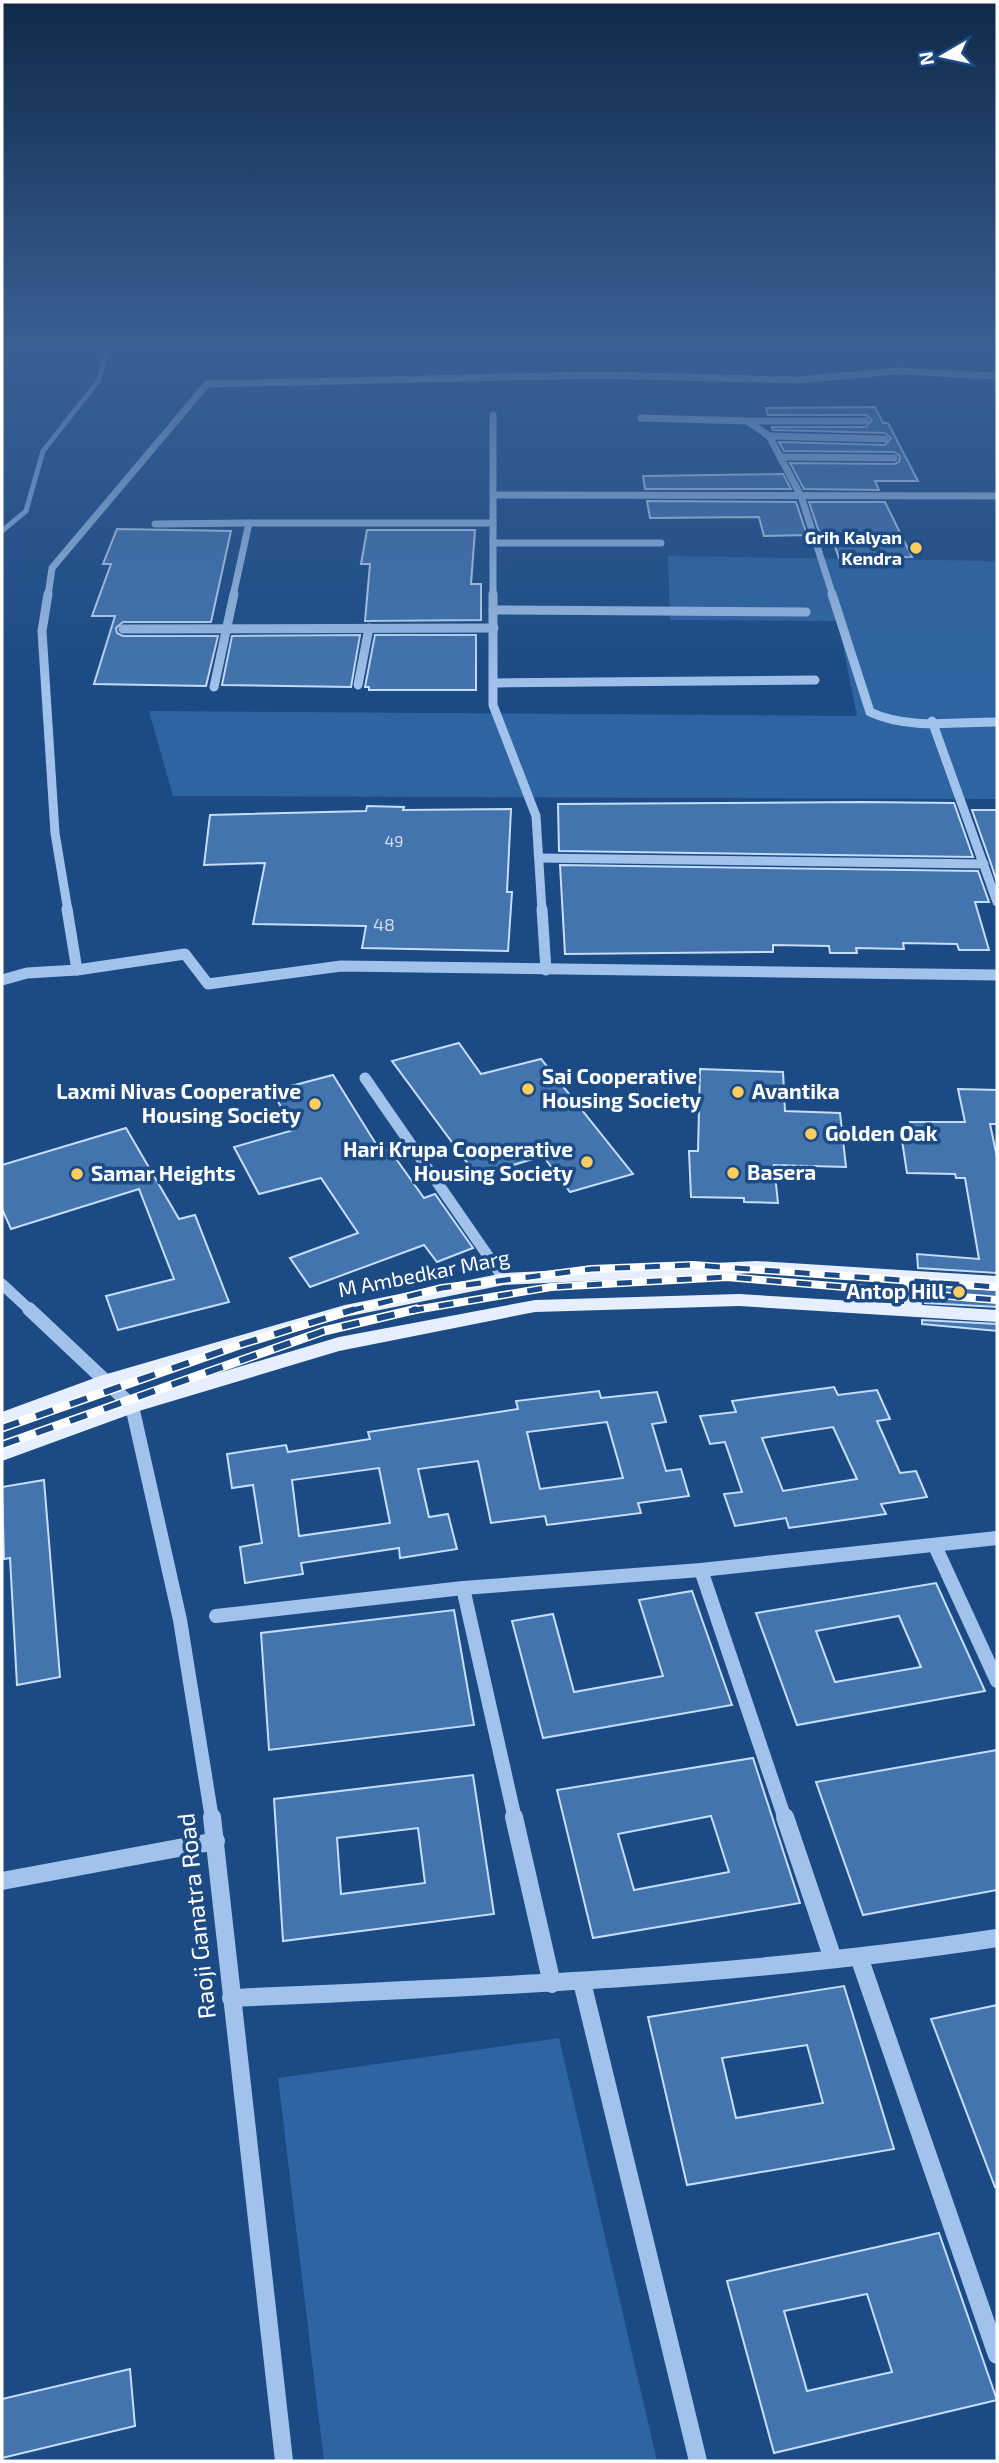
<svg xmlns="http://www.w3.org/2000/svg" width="999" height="2463" viewBox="0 0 999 2463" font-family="'Exo 2',sans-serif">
<rect width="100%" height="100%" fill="#1b4a84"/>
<!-- green -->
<g fill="#2e64a2">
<polygon points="668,556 997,561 997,799 173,796 149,711 857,716 838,621 670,620"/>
<polygon points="559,2038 657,2461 324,2461 278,2078"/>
</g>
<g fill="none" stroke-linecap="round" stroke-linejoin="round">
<!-- stream -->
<polyline stroke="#94beed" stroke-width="5" points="2,531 26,511 43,451 99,380 108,347"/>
</g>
<!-- building -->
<g fill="#4374ae" stroke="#c6ddf8" stroke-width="2" fill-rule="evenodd">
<polygon points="875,407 883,423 888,423 918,481 875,481 879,490 804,489 790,463 894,464 899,462 900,456 894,452 784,451 779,442 885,445 891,438 885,433 773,430 772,427 866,427 872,420 866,415 768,415 766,408"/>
<polygon points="783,474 791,489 645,489 643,476"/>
<polygon points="647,501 796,502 807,535 764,536 759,517 650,518"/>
<polygon points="809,502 885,502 912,557 839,558 831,535 820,535"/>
<polygon points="117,529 231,531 211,622 123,622 116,628 117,633 123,636 218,636 206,686 94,684 115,616 92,616 111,564 103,564"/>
<polygon points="367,530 475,530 471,584 481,584 481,620 365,621 370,564 361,564"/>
<polygon points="360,635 351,687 222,685 232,636"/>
<polygon points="375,635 476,635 476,690 369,690 369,687 365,687"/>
<polygon points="863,802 954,803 973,857 559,851 558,804"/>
<polygon points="367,806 404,807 403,810 511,809 507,892 512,892 508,951 362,948 366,926 253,924 265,863 204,865 210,815 366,811"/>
<polygon points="972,810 997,810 997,882 990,861"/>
<polygon points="560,865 978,871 989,902 975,902 989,950 959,950 957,944 903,943 904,949 856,948 857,953 830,953 829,946 773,945 773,952 565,954"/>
<polygon points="459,1043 481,1074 541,1059 633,1174 570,1192 543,1156 477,1176 392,1061"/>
<polygon points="700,1069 783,1072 785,1111 840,1113 846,1167 774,1165 778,1203 744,1202 744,1198 691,1197 689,1151 698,1151"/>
<polygon points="333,1075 381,1152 389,1149 424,1198 435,1194 473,1248 437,1262 424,1245 310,1287 290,1258 358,1233 321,1178 259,1194 234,1147 294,1130 272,1091"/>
<polygon points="958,1089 997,1090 997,1124 990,1124 997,1157 997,1273 918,1268 917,1254 979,1259 965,1178 956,1178 955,1174 907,1173 901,1134 913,1135 910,1122 965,1122"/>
<polygon points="126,1128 179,1219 195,1215 229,1302 118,1330 106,1296 174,1279 139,1189 11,1229 2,1209 2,1165"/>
<polygon points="924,1286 997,1290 997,1307 925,1303"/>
<polygon points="922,1320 997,1324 997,1331 922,1324"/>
<path d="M834,1387l4,8 39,-5 13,29 -13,2 23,52 16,-2 11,26 -46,7 5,10 -97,14 -3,-10 -51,8 -11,-32 18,-2 -17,-50 -15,2 -10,-28 36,-4 -4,-11zM833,1427l24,52 -74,12 -21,-53z"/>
<path d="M599,1391l2,7 56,-6 9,30 -14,2 14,47 15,-2 8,27 -51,7 3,10 -94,12 -2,-9 -54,7 -13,-62 -60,8 11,48 19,-3 9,35 -57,9 -1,-10 -98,15 2,11 -58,9 -5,-36 22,-4 -9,-58 -21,3 -5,-34 59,-9 2,7 82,-13 -2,-7 150,-23 -2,-8zM607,1422l16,56 -83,11 -13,-57zM379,1468l11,55 -91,13 -7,-56z"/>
<polygon points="44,1480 60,1677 17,1685 10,1558 4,1559 2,1487"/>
<path d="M936,1583l49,108 -188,34 -41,-112zM899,1616l22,51 -86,15 -19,-51z"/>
<polygon points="692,1591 732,1705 543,1738 512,1621 553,1614 574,1692 663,1676 639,1600"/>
<polygon points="454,1610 474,1725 269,1750 261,1633"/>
<polygon points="997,1750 997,1890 863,1915 816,1782"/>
<path d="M753,1758l47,145 -207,35 -36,-148zM711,1816l18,56 -95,18 -16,-56z"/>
<path d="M473,1775l21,139 -211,27 -9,-142zM418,1828l7,55 -84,11 -4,-56z"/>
<path d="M844,1986l50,163 -207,36 -39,-168zM807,2045l16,58 -87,15 -14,-60z"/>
<polygon points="997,2005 997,2186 995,2187 931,2019"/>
<path d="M939,2233l58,167 -223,53 -47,-172zM867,2294l25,78 -85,19 -23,-80z"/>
<polygon points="130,2369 135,2426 2,2458 2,2399"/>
</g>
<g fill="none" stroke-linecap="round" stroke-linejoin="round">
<!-- minor-far4 -->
<g stroke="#a1c3eb" stroke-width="7">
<polyline points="493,415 493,596"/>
<polyline points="641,418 747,421 769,436 801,496 833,596"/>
<polyline points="751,421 866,421"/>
<polyline points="769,436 885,439"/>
<polyline points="780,457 894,458"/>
<polyline points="494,495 997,496"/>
<polyline points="155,524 249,523"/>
<polyline points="493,543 661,543"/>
<polyline points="48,596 52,568 207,384 598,375 799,380 897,371 997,376"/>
<polyline points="233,596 249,523 493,523"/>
</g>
<!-- minor-far3 -->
<g stroke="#a1c3eb" stroke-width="9">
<polyline points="48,594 42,631 55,833 68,911"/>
<polyline points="493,594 493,705 536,816 542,911"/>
<path d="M832,594l38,118c38,18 86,10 127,10"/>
<polyline points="493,610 806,612"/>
<polyline points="123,629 494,628"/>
<polyline points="494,683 815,680"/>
<polyline points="358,685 369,628"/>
<polyline points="214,687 234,594"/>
<polyline points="932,721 997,902"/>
<polyline points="539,858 984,864"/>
</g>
<!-- minor-far2 -->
<g stroke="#a1c3eb" stroke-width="11">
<polyline points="542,909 546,970"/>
<polyline points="77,970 185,954 208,984 341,966 997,975"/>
<polyline points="2,980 27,973 77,970 67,909"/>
<polyline points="365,1078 504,1279"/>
<polyline points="2,1284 31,1311"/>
</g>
<!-- minor-far1 -->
<g stroke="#a1c3eb" stroke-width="14">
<polyline points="29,1309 132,1406 180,1620 212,1819"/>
<polyline points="935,1546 997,1681"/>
<polyline points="701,1570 785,1819"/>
<polyline points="463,1588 515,1819"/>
<polyline points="216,1616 463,1588 701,1570 997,1538"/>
</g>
<!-- minor -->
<g stroke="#a1c3eb" stroke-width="18">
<polyline points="212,1817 284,2461"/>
<polyline points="514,1817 552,1984"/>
<polyline points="785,1817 833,1959"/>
<polyline points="2,1881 216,1841"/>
<polyline points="859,1957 997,2355"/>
<polyline points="582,1982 698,2461"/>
<path d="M231,1998c256,-11 513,-21 766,-60"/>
</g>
<!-- major -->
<polygon fill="#e5efff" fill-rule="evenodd" points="756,1261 997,1276 997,1288 921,1283 922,1305 997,1310 997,1322 739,1306 535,1312 339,1351 139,1411 2,1461 2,1446 125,1401 339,1337 535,1300 739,1294 904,1304 903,1282 756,1273 504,1285 345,1317 113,1386 2,1426 2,1412 100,1376 345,1305 504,1273"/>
<!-- rail-far1 casing -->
<g stroke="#fff" stroke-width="8">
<g id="rail-far1">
<polyline points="349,1311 442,1288 592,1269 693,1265 997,1287"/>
<polyline points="409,1311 551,1287 727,1277 997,1300"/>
</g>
</g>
<!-- rail casing -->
<g stroke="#fff" stroke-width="9">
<g id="rail">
<polyline points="2,1428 242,1344 355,1309"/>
<polyline points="2,1445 324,1331 417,1309"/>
</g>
</g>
<!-- rail-far1 -->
<use href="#rail-far1" stroke="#1b4a84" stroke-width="5" stroke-dasharray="15" stroke-linecap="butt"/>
<!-- rail -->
<use href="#rail" stroke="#1b4a84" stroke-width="6" stroke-dasharray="18" stroke-linecap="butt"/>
</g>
<!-- sky -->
<linearGradient id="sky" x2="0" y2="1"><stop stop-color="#0f2949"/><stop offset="0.5" stop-color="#396094"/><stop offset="1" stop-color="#396094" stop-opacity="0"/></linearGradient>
<rect width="999" height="692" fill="url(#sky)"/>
<!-- markers -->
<g fill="#fdcd5d" stroke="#1b4a84" stroke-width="2.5">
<circle cx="916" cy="548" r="7"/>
<circle cx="528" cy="1089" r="7"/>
<circle cx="738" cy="1092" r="7"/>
<circle cx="315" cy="1104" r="7"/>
<circle cx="811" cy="1134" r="7"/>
<circle cx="587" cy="1162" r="7"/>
<circle cx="733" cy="1173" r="7"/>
<circle cx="77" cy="1174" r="7"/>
<circle cx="959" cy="1292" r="7"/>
</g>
<g text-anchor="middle" stroke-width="7" stroke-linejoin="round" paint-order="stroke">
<!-- far-number labels -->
<g font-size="16" fill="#d0dceb">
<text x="394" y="847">49</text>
</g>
<!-- far-poi labels -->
<g font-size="18" font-weight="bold" fill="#fff" stroke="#1b4a84" text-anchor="end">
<text x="902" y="544">Grih Kalyan<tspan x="902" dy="21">Kendra</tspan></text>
</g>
<!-- number labels -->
<g font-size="18" fill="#d0dceb">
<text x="384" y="931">48</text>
</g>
<!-- poi labels -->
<g font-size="21" font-weight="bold" fill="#fff" stroke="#1b4a84" text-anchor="start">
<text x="542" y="1084">Sai Cooperative<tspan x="542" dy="24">Housing Society</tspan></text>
<text x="301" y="1099" text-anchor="end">Laxmi Nivas Cooperative<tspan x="301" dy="24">Housing Society</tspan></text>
<text x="752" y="1099">Avantika</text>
<text x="825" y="1141">Golden Oak</text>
<text x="573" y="1157" text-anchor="end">Hari Krupa Cooperative<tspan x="573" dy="24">Housing Society</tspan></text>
<text x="747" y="1180">Basera</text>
<text x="91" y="1181">Samar Heights</text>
<text x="945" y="1299" text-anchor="end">Antop Hill</text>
</g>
<!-- street labels -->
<g font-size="21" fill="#fff" stroke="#1b4a84">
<text transform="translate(424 1274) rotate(-11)" y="7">M Ambedkar Marg</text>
</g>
<!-- near-street labels -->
<g font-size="24" fill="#fff" stroke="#1b4a84">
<text transform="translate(197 1916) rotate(-96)" y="8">Raoji Ganatra Road</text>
</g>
</g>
<!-- border -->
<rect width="999" height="2463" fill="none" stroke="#ffffff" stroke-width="7"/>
<!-- north arrow -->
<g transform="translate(943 56) rotate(261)" stroke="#1b4a84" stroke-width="5" paint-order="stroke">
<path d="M0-5L12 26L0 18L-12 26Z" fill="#ffffff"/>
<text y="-10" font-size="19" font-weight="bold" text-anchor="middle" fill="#ffffff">N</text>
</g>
</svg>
